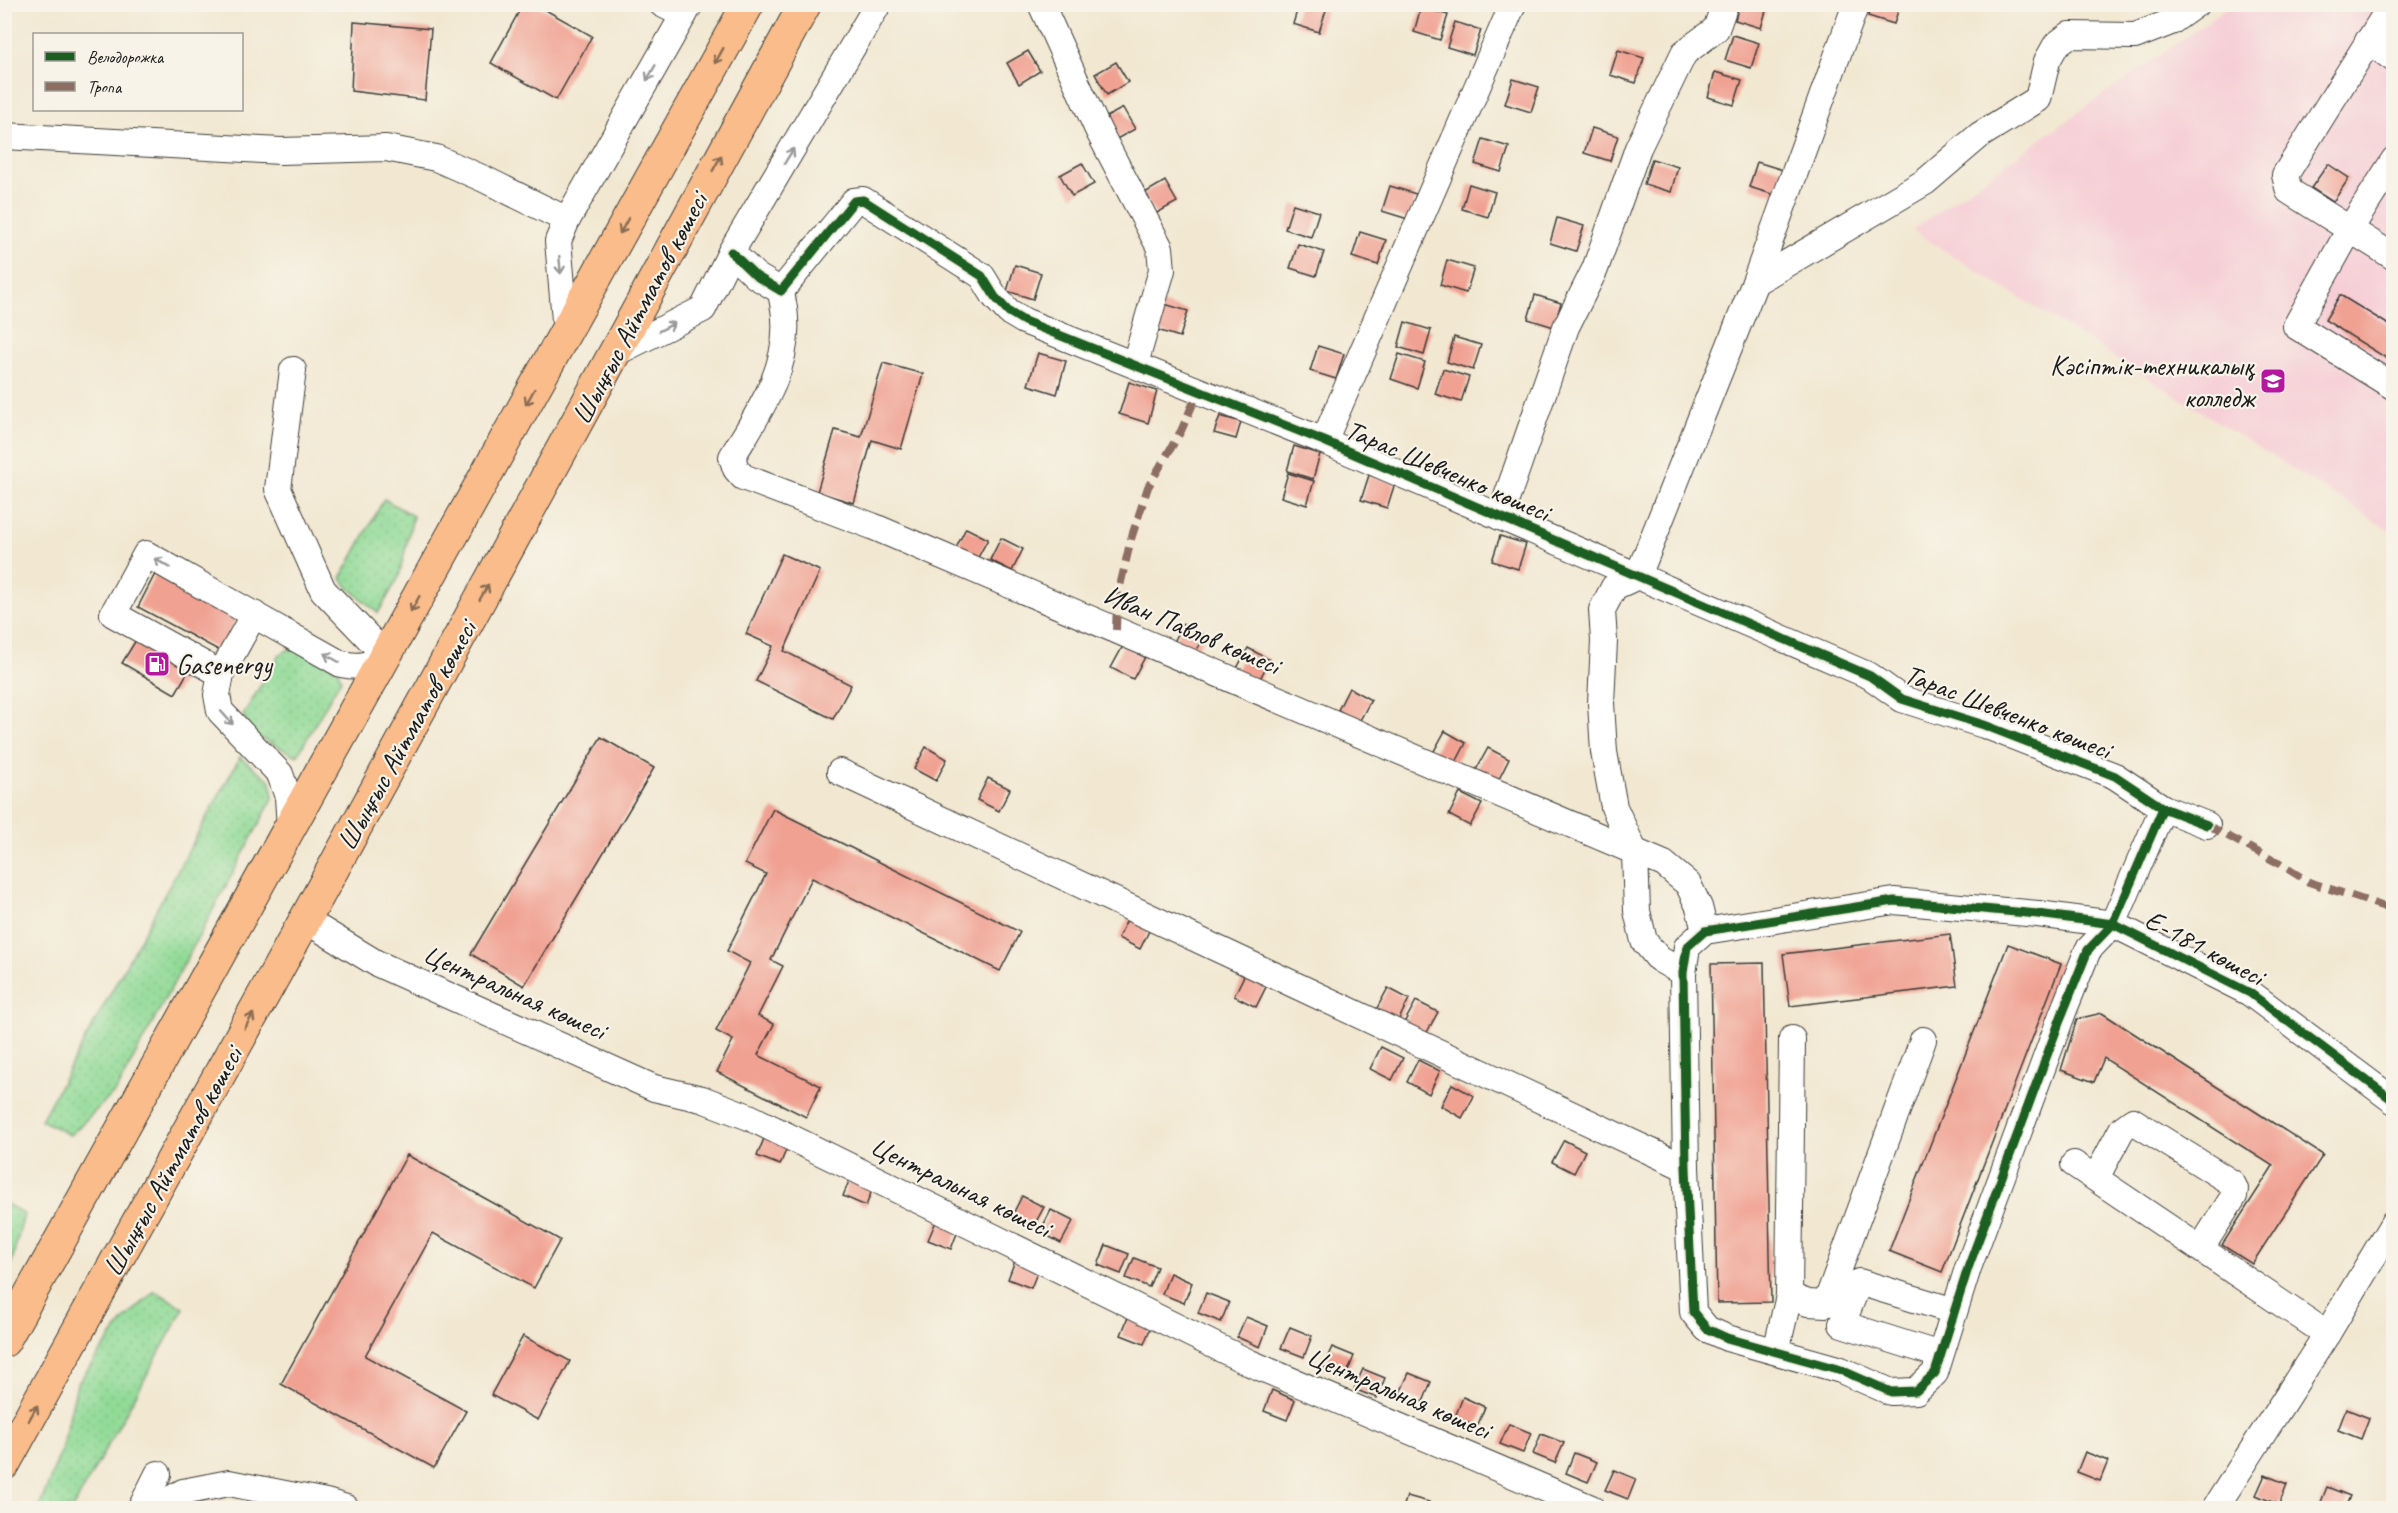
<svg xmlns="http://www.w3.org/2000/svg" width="2398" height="1513" viewBox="0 0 2398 1513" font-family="Caveat,sans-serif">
<defs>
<pattern id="grass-dots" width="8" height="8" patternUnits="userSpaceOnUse" patternTransform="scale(1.5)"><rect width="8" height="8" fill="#90da96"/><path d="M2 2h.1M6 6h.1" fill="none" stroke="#7cba81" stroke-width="1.8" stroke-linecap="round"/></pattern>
</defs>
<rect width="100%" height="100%" fill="#f7f3e8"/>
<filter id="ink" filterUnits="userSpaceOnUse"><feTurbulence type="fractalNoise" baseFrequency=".0167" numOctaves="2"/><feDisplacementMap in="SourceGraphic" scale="12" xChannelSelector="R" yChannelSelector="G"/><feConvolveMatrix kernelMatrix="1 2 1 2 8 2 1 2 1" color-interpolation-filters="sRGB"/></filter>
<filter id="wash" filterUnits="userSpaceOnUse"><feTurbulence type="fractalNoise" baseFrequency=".008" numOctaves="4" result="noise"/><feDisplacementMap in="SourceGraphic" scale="24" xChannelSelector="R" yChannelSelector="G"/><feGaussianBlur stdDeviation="1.35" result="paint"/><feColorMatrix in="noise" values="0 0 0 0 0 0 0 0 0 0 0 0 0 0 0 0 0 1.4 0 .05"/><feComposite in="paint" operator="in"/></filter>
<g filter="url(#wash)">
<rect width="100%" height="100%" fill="#f2e8d2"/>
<!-- built -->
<polygon fill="#f6cfd6" points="2231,5 2393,5 2393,532 1912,230"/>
<!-- grass -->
<g fill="url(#grass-dots)" stroke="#567b59" stroke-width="1.5">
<polygon points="384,499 413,516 399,577 378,613 349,588 341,578"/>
<polygon points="291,648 337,668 341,679 297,756 254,735 243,715 279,655"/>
<polygon points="240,757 271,781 273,798 116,1091 70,1135 41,1120"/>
<polygon points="5,1203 24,1214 10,1269 5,1280"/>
<polygon points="155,1291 184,1308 73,1508 39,1508 62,1448 77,1384 123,1321"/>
</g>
<g id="blocks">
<!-- building -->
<g fill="#f0a192">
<polygon points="523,4 535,4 592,36 556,100 491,63"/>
<polygon points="1299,4 1327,7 1319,32 1293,24"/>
<polygon points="1739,4 1768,4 1761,28 1735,20"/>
<polygon points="1871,4 1900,4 1894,24 1868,16"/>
<polygon points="1421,7 1448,15 1440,40 1414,32"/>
<polygon points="354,22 431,29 425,100 351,91"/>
<polygon points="1455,22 1481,30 1473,55 1447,47"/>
<polygon points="1733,35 1759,43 1751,68 1725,60"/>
<polygon points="1618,50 1644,58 1636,83 1610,75"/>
<polygon points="1028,51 1040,71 1019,84 1007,63"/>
<polygon points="1116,62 1128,82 1107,95 1095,74"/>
<polygon points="1715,72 1742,80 1734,105 1708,97"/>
<polygon points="1513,79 1539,87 1531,112 1505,104"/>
<polygon points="1123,108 1135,129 1113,141 1101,120"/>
<polygon points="1592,128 1618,136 1610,161 1584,153"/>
<polygon points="1483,139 1509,147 1501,172 1475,164"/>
<polygon points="1652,159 1678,167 1671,192 1644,184"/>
<polygon points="1757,162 1783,170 1775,195 1749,187"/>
<polygon points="1082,163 1094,184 1072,196 1060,175"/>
<polygon points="2328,164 2349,178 2333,202 2311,188"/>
<polygon points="1165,181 1177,202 1155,214 1143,194"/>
<polygon points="1469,184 1495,192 1488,217 1462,209"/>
<polygon points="1390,186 1416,194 1408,219 1382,211"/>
<polygon points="1293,204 1319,212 1311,237 1285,229"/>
<polygon points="1557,218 1584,226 1576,251 1550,243"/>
<polygon points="1360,232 1386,240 1378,265 1352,257"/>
<polygon points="1298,244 1324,252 1316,276 1290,268"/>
<polygon points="1447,260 1474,268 1466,293 1440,285"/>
<polygon points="1015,265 1041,273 1033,299 1007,291"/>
<polygon points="1535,295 1561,303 1554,327 1528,319"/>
<polygon points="2340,295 2394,328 2394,363 2325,320"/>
<polygon points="1161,303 1188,311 1180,337 1154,329"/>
<polygon points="1405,322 1431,330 1424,355 1398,347"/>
<polygon points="1454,337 1481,345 1473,370 1447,362"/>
<polygon points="1318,346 1344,354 1336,379 1310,371"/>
<polygon points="1038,353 1066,361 1057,394 1028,385"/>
<polygon points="1399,354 1425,362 1417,388 1391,379"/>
<polygon points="883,363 923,374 901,449 872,440 854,503 817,492 835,430 861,437"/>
<polygon points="1443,369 1469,377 1461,402 1435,394"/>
<polygon points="1129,382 1157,391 1148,423 1119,414"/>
<polygon points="1220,416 1241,422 1236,439 1214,433"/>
<polygon points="1294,446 1320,454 1313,479 1287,471"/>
<polygon points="1288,473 1314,481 1307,505 1281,497"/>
<polygon points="1369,475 1395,483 1387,508 1361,500"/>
<polygon points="966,528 988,539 976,561 955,550"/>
<polygon points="1500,536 1526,544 1518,569 1492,561"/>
<polygon points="1001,538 1023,549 1012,571 990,560"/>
<polygon points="782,554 820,571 784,651 851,685 833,719 756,681 773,646 746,634"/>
<polygon points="155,574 237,618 220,651 138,607"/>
<polygon points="1183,624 1205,635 1193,657 1172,646"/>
<polygon points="139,635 192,665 175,694 122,663"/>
<polygon points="1123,646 1145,657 1133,679 1111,668"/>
<polygon points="1248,648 1270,660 1258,682 1236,670"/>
<polygon points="1349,688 1371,700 1359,722 1338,710"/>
<polygon points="1445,731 1466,743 1455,764 1433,753"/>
<polygon points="601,737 654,768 524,986 471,954"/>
<polygon points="926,747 947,759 936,781 914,769"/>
<polygon points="1488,748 1509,759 1498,781 1476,770"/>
<polygon points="988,778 1010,789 999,811 977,800"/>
<polygon points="1460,793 1482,804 1470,826 1449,815"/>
<polygon points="773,809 1020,932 1000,971 812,878 771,960 783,966 758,1016 774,1024 758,1055 821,1086 806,1117 717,1072 733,1040 716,1031 750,963 727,951 766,874 745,864"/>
<polygon points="1129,916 1151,927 1140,949 1118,938"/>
<polygon points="1950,934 1957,986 1790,1006 1783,954"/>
<polygon points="2008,944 2061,964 1942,1272 1889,1251"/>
<polygon points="1764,963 1771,1302 1717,1303 1711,964"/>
<polygon points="1245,974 1267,985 1256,1007 1234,996"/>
<polygon points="1388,988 1409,999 1398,1021 1376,1010"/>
<polygon points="1416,1001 1438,1012 1426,1034 1404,1023"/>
<polygon points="2102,1013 2323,1155 2252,1264 2222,1245 2273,1166 2104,1058 2094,1082 2061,1070 2077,1019"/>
<polygon points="1381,1047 1403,1058 1392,1080 1370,1069"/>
<polygon points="1418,1060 1440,1071 1429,1094 1407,1082"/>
<polygon points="1452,1084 1474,1096 1462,1118 1441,1106"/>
<polygon points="765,1136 788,1145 780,1165 757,1156"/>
<polygon points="1564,1140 1585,1151 1574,1173 1552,1162"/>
<polygon points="407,1155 560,1240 534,1288 433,1233 365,1356 466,1411 434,1468 281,1384"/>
<polygon points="851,1176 874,1185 866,1206 843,1196"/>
<polygon points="1022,1196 1044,1207 1032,1229 1011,1218"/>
<polygon points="1051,1210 1073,1221 1061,1243 1040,1232"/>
<polygon points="937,1219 959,1228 951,1249 928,1240"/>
<polygon points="1106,1245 1129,1254 1121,1274 1098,1265"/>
<polygon points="1016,1258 1039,1268 1031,1288 1008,1279"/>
<polygon points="1134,1258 1157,1267 1149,1287 1126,1278"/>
<polygon points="1170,1273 1192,1283 1184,1303 1162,1294"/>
<polygon points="1206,1293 1229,1302 1221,1322 1198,1313"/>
<polygon points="1129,1315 1152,1324 1144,1344 1121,1335"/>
<polygon points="1246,1317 1268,1326 1260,1347 1237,1337"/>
<polygon points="1290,1327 1312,1336 1304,1357 1281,1348"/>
<polygon points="523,1336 570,1361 538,1420 491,1395"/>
<polygon points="1332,1347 1354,1356 1346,1376 1323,1367"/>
<polygon points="1363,1369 1385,1378 1377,1398 1354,1389"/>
<polygon points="1409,1373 1431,1382 1423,1402 1400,1393"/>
<polygon points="1272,1390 1295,1400 1287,1420 1264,1411"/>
<polygon points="1463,1397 1485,1407 1477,1427 1455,1417"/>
<polygon points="2346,1409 2369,1418 2361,1439 2338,1430"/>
<polygon points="1509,1424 1531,1433 1523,1453 1500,1444"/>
<polygon points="1541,1434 1564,1443 1555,1463 1533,1454"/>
<polygon points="2085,1452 2108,1461 2100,1481 2077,1472"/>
<polygon points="1574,1453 1597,1462 1588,1482 1566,1473"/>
<polygon points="1614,1470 1636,1479 1628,1499 1605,1490"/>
<polygon points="2265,1475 2287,1484 2279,1505 2256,1495"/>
<polygon points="2327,1487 2350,1496 2345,1508 2319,1507"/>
<polygon points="1407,1496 1429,1502 1427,1508 1403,1508"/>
</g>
</g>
</g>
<g filter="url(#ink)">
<use href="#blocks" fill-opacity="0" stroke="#3c3b37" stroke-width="1.5"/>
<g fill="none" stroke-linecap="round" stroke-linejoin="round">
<!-- minor casing -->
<g stroke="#3c3b37" stroke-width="28">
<g id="minor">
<polyline points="662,4 684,15"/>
<polyline points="1041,4 1098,130 1160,248 1162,270 1135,364"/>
<polyline points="2392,4 2285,175 2289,191 2394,257"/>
<polyline points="2368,41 2394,59"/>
<polyline points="4,136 281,151 386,148 436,158 484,179 567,220"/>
<polyline points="2394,160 2350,229 2296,326 2394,387"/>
<polyline points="731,252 756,276 781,291 854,201 863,200 982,276 995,297 1009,312 1024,321 1324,441 1870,676 1902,699 1984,725 2115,776 2163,808 2207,825"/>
<polyline points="1755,282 1925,182 1980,135 2038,99 2047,61 2056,45 2069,35 2135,36 2171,22 2196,4"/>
<path d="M781,291c1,9 4,19 4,28 4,51 -28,96 -53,138l4,12 7,8 129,49 792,338 24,20 11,23 6,24"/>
<polyline points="566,331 558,241 567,220 690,4"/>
<polyline points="615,353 703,309 731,252 878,4"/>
<polyline points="1324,441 1513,4"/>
<polyline points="1500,517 1566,327 1595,269 1638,148 1684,53 1716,29 1725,4"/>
<polyline points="221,674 254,614"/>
<polyline points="840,772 1686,1168"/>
<polyline points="2163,808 2113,924 2088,950 2063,1012 1968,1268 1935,1373 1916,1391 1891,1392 1841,1370 1727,1338 1707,1329 1693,1312 1686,1168 1683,973 1687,947 1705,931 1894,901 2038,914 2113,924 2250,993 2394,1101"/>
<path d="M290,827l-2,-30 -8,-23 -60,-63 -3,-16 4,-21 -108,-60 33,-60 195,110c21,4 27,1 45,-8l-63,-66 -45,-101 15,-119"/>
<polyline points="305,920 376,963 654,1088 702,1099 749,1117 1250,1363 1591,1508"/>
<polyline points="1683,973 1659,959 1644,941 1637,911 1635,853 1614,807 1604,752 1601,703 1604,641 1602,610 1614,587 1638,576 1755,282 1856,4"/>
<polyline points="2074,1164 2327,1334"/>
<polyline points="2096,1178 2122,1129 2133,1121 2232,1183 2235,1189 2234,1196 2201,1248"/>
<polyline points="1789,1296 1808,1303 1826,1304 1923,1040"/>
<polyline points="1776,1351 1789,1296 1792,1039"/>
<polyline points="1940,1355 1842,1324 1859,1282 1954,1311"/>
<polyline points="141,1508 158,1474"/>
<polyline points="155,1508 183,1492 229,1483 326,1502 346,1508"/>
<polyline points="2215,1508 2327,1334 2394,1222"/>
</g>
</g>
<!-- major casing -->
<g stroke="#3c3b37" stroke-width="34">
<g id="major">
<polyline points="4,1341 748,4"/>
<polyline points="4,1464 305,920 805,4"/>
</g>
</g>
<!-- minor -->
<use href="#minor" stroke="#fff" stroke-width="26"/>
<!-- major -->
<use href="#major" stroke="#f9bc8a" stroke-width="32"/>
<!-- quiet -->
<g stroke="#8d6e63" stroke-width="8" stroke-dasharray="15 8" stroke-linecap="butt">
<polyline points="1116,630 1117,599 1131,539 1148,487 1181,431 1199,390"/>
<polyline points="2207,825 2280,864 2309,882 2394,910"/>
</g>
<!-- cycleway casing -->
<g stroke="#f7f3e8" stroke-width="13">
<g id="cycleway">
<polyline points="731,252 756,276 781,291 854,201 863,200 982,276 995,297 1009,312 1024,321 1324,441 1870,676 1902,699 1984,725 2115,776 2163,808 2207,825"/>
<polyline points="2163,808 2113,924 2088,950 2063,1012 1968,1268 1935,1373 1916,1391 1891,1392 1841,1370 1727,1338 1707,1329 1693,1312 1686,1168 1683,973 1687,947 1705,931 1894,901 2038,914 2113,924 2250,993 2394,1101"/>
</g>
</g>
<!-- cycleway -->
<use href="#cycleway" stroke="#1b5e20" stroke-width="9"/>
</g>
<!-- one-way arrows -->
<defs><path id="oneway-shaft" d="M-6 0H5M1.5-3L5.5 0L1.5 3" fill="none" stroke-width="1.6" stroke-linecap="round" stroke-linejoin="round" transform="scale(1.5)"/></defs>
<g stroke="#8a6c53">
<use href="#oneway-shaft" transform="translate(719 56) rotate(119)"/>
<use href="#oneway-shaft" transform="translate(717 163) rotate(-61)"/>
<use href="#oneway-shaft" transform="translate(624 226) rotate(119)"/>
<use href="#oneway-shaft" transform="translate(530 397) rotate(119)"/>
<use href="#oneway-shaft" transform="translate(484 592) rotate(-61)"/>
<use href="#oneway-shaft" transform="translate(415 604) rotate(119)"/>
<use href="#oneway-shaft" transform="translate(249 1021) rotate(-61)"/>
<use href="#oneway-shaft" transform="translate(33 1413) rotate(-61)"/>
</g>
<g stroke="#999">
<use href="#oneway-shaft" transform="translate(651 73) rotate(120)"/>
<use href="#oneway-shaft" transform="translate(789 156) rotate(-59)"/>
<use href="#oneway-shaft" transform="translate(560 265) rotate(85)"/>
<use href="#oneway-shaft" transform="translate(667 327) rotate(-27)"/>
<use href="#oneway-shaft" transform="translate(162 563) rotate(-151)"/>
<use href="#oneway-shaft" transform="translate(332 658) rotate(-150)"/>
<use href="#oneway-shaft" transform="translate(227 718) rotate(48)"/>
</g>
</g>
<!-- icons -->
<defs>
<g id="university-square" transform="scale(1.35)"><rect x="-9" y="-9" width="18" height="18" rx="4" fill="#b5179e" stroke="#f7f3e8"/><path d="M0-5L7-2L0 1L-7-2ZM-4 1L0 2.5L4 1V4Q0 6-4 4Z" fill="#fff"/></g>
<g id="fuel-square" transform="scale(1.35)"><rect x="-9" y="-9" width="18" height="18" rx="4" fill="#b5179e" stroke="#f7f3e8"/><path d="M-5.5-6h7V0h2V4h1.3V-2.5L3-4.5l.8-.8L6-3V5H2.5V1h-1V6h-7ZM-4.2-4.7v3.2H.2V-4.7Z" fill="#fff"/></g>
</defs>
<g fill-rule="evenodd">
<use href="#university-square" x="2273" y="381"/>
<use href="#fuel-square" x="157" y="664"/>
</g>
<g text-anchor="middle" stroke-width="4.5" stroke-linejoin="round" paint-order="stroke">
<!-- street labels -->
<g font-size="28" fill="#1c1c1c" stroke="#f7f3e8">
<text transform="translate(639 308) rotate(-62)" y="10">Шыңғыс Айтматов көшесі</text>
<text transform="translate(1448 470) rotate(23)" y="10">Тарас Шевченко көшесі</text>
<text transform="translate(1192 629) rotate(23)" y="10">Иван Павлов көшесі</text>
<text transform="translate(2008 711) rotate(21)" y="10">Тарас Шевченко көшесі</text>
<text transform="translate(406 735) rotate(-61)" y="10">Шыңғыс Айтматов көшесі</text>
<text transform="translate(2205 947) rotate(28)" y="10">Е-181 көшесі</text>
<text transform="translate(515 991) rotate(24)" y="10">Центральная көшесі</text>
<text transform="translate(172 1161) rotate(-61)" y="10">Шыңғыс Айтматов көшесі</text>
<text transform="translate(961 1186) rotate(26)" y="10">Центральная көшесі</text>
<text transform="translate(1399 1392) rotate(23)" y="10">Центральная көшесі</text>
</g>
<!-- poi labels -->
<g font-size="28" fill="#1c1c1c" stroke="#f7f3e8" text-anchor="end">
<text x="2254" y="375">Кәсіптік-техникалық<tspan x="2254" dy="32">колледж</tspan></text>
<text x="176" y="674" text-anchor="start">Gasenergy</text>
</g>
</g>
<!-- margin -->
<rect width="2398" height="1513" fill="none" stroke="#f7f3e8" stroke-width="24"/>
<!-- legend -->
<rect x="33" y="33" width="210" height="78" fill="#f7f3e8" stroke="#9f9d96" stroke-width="1.5"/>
<rect x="45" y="52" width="30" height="9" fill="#1b5e20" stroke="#9f9d96" stroke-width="1.5"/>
<text x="87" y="63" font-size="18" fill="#1c1c1c">Велодорожка</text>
<rect x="45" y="82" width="30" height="9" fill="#8d6e63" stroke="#9f9d96" stroke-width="1.5"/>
<text x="87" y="93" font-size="18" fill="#1c1c1c">Тропа</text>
</svg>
